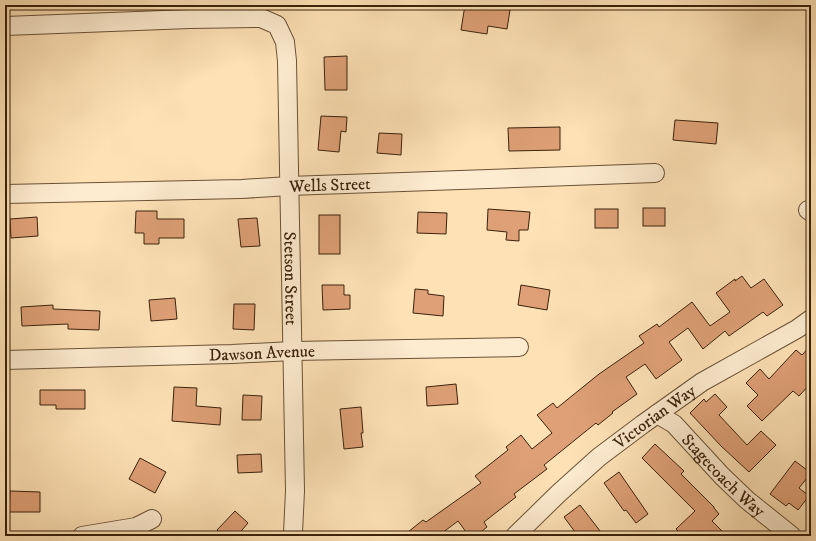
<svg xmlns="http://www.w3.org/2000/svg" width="816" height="541" viewBox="0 0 816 541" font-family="'IM FELL DW Pica',serif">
<rect width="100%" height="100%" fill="#fee2b6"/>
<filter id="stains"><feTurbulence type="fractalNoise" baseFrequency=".005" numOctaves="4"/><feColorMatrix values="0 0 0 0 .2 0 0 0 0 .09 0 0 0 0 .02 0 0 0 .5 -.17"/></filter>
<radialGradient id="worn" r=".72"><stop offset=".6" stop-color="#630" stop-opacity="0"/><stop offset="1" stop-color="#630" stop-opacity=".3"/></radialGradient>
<!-- building -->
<g fill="#dfa077" stroke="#3a220b">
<polygon points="465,5 481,5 510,10 507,29 488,26 487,34 461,30"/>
<polygon points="347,56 347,90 325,90 324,57"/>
<polygon points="321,116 347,117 346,132 341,131 339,152 318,150"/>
<polygon points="675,120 718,123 716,144 673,140"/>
<polygon points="560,127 560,150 509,151 508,128"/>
<polygon points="379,133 402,134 401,155 377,153"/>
<rect x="643" y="208" width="22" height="18"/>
<polygon points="488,209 530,212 528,230 519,230 519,241 506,240 507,232 487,230"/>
<rect x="595" y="209" width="23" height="19"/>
<polygon points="136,211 157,211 157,219 184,219 184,238 159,238 159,244 144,244 144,233 135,233"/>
<polygon points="418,212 447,213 446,234 417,233"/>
<rect x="319" y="215" width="21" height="39"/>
<polygon points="37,217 38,236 11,238 10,219"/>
<polygon points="257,218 260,246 241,247 238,219"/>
<polygon points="742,276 751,288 764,279 783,305 767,316 763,312 729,336 725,331 703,349 688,328 669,342 682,360 656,379 645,364 626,377 637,394 612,412 613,413 598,425 596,423 544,465 547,469 514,494 516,497 484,522 487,527 476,536 469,536 458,521 438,536 403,536 423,520 426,522 481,483 475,476 508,450 506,447 521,435 532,449 552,433 537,415 553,403 557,408 599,374 644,343 639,336 657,324 659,327 692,302 710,326 730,312 716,293 735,279 735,281"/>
<polygon points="322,285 344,285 344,295 350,295 350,309 323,310"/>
<polygon points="521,285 550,290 547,310 518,305"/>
<polygon points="415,289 428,290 428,294 444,296 443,316 413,313"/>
<polygon points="175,298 177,319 151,321 149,300"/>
<polygon points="234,304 255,304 254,330 233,329"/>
<polygon points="53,305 53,309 100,311 99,330 68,329 68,324 22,326 21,307"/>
<polygon points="811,345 811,383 799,396 793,391 762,421 747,406 758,395 746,383 760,369 769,379 796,350 802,355"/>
<polygon points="456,384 458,404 427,406 426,387"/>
<polygon points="174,387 197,388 196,406 221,408 220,425 172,421"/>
<polygon points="40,390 85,390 85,409 56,409 56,405 40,405"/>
<polygon points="715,394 727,407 719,415 747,445 761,431 776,445 749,472 721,446 690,413 704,399 706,402"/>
<polygon points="243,395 262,396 261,420 242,420"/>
<polygon points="361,407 363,433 361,433 363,447 344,449 340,409"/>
<polygon points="655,444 684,471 681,474 714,507 714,508 719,514 712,521 727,536 683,536 676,529 695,511 642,458"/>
<polygon points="261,454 262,472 238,473 237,455"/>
<polygon points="140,458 166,472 155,493 129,479"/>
<polygon points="795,461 811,473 799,488 809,496 798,510 789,503 786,506 770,494"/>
<polygon points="619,472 648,514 636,523 626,510 624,511 604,483"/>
<polygon points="10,491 40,492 40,512 9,512"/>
<polygon points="580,505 604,536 578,536 564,517"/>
<polygon points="235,511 248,523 237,536 223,536 217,530"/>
</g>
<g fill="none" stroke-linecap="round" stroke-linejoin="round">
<!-- minor casing -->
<g stroke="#6b5236" stroke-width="20">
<g id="minor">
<path id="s1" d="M5,26l185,-7 71,-1 16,7 8,17 2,19 8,430 -2,42"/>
<path id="s2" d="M5,194l237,-5 47,-3 366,-13"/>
<polyline points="808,210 811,212"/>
<path id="s3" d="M5,360l227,-6 60,-3 227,-4"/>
<path id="s4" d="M657,414l17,10 48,52 25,24 45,36"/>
<polyline points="82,536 136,527 152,519"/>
<path id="s5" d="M515,536l44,-43 40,-36 44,-33 59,-42 95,-53 14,-10"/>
</g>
</g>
<!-- minor -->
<use href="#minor" stroke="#feecd0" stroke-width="18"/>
</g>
<g text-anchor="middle" stroke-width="4" stroke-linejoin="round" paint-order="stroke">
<!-- street labels -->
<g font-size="17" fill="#3a220b" stroke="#feecd0">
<text dy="6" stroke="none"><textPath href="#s2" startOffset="325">Wells Street</textPath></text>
<text dy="6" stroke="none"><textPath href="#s1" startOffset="529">Stetson Street</textPath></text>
<text dy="6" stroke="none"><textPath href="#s3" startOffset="257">Dawson Avenue</textPath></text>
<text dy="6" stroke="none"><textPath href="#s5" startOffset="184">Victorian Way</textPath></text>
<text dy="6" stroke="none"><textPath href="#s4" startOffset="91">Stagecoach Way</textPath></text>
</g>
</g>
<!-- margin -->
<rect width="816" height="541" fill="none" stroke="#fee2b6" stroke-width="20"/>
<rect x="6" y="6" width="804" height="529" fill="none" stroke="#3a220b" stroke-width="2"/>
<rect x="10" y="10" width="796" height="521" fill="none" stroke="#3a220b"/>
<rect width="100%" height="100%" filter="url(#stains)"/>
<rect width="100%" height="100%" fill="url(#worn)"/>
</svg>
